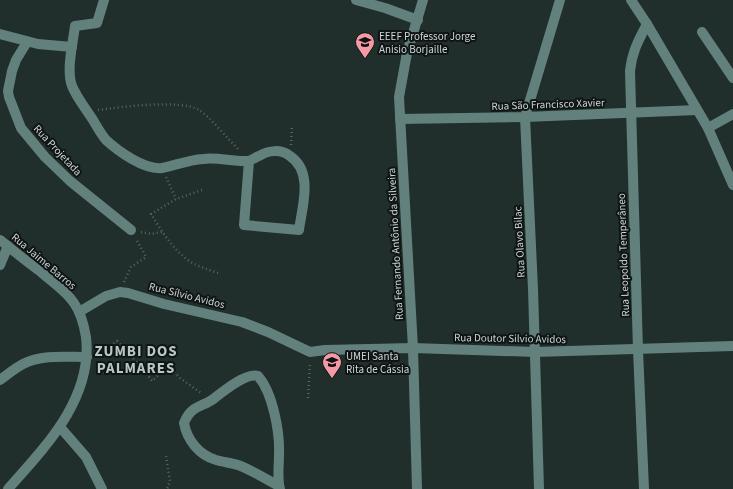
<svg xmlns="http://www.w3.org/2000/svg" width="733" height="489" viewBox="0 0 733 489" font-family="'Source Sans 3',sans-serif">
<rect width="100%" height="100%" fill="#202e2c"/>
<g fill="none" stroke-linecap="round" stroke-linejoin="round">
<!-- path -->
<g stroke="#596564" stroke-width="2.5" stroke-dasharray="1 3" stroke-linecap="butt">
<path d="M98,110c22,-3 83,-11 101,0 10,6 29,29 39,39"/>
<polyline points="291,145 292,125"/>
<polyline points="166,177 176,199"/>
<path d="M202,190l-26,9 -25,15c11,18 25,40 43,50 9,4 18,7 27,10"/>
<polyline points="141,232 151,234 162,232"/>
<polyline points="124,282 131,267 146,257 136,239"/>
<polyline points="98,356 117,341 144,370 152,381 168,366 180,378 201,393"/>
<polyline points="308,398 310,363"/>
<polyline points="166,456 170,481 167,489"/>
</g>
<!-- minor -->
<g stroke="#62817c" stroke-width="10">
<path d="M104,0l-7,23 -22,3c-2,17 -9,44 -3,60 5,12 14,23 21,34 4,7 8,14 13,20 12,11 38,30 56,28 14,-3 27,-8 41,-9 15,-2 30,3 45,2 4,-1 8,-4 11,-5 10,-6 22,-7 31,0 24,16 12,51 9,74l-55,-5 5,-64"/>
<polyline points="356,0 385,8 418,20"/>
<polyline points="631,0 647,24 708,128 733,185"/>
<polyline points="702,32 733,78"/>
<polyline points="0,34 38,44 72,47"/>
<polyline points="27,42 16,60 12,71 8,91 9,97 21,128 45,157 70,181 131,230"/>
<polyline points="400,119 525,117 697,110"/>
<polyline points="708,128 733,114"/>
<path d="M0,240c14,11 27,22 41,32 11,10 25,19 33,31 7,10 10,22 12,34 7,62 -41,110 -78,152"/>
<polyline points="0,265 8,246"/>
<polyline points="79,312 106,296 120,292 128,293 164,304 242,322 268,332 310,352 325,350 413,348 535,352 733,346"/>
<path d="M0,380c7,-5 15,-12 23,-16 19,-10 43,-7 64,-7"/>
<polyline points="60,427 86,457 102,489"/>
<path d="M279,486c-14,-7 -27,-16 -41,-21 -7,-2 -15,-3 -22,-5 -17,-5 -29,-20 -32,-37 2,-5 5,-10 9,-13 5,-4 13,-6 19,-10 9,-7 34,-28 46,-24 15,17 22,57 21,79 0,12 -2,23 1,34"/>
<polyline points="417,489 413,348 399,97 407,53 423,0"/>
<polyline points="539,489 533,289 525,117 560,0"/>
<path d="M644,489l-6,-139 -8,-279c2,-19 8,-30 17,-47"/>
</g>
</g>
<!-- icons -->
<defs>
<g id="school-pin" transform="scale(1)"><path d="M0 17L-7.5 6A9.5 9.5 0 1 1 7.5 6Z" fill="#f49aa4" stroke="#0f1514"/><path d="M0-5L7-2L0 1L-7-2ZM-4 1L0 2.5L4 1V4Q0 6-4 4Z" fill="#111"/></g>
</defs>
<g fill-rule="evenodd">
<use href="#school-pin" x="365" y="42"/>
<use href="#school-pin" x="332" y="362"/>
</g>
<g text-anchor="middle" stroke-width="4" stroke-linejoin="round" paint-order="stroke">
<!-- poi labels -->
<g font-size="11" fill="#cdd5d4" stroke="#0f1514" text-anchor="start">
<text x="379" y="40">EEEF Professor Jorge<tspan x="379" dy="13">Anisio Borjaille</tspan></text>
<text x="346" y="360">UMEI Santa<tspan x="346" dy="13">Rita de Cássia</tspan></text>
</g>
<!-- street labels -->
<g font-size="11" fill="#cdd5d4" stroke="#0f1514">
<text transform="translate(548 104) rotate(-2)" y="4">Rua São Francisco Xavier</text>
<text transform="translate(58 150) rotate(47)" y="4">Rua Projetada</text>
<text transform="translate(519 242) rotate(-93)" y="4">Rua Olavo Bilac</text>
<text transform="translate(395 244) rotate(-93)" y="4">Rua Fernando Antônio da Silveira</text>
<text transform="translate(623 255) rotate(-92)" y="4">Rua Leopoldo Temperâneo</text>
<text transform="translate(44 261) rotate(40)" y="4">Rua Jaime Barros</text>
<text transform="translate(187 295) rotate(14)" y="4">Rua Sílvio Avidos</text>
<text transform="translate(510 338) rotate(1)" y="4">Rua Doutor Silvio Avidos</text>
</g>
<!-- district labels -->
<g font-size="15" font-weight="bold" letter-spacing="1" fill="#b6c7c4" stroke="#0f1514">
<text x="136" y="356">ZUMBI DOS<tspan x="136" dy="17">PALMARES</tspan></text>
</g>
</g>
</svg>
